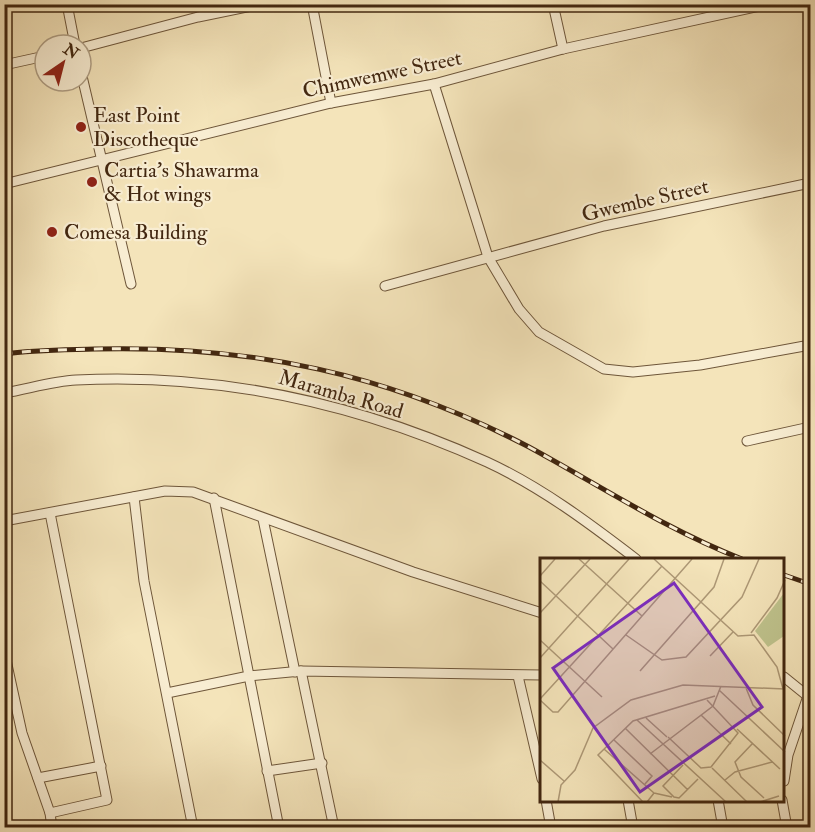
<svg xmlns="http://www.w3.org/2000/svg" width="815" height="832" viewBox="0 0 815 832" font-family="'IM FELL Double Pica',serif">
<rect width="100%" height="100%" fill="#f4e4ba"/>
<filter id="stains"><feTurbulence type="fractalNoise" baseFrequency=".00333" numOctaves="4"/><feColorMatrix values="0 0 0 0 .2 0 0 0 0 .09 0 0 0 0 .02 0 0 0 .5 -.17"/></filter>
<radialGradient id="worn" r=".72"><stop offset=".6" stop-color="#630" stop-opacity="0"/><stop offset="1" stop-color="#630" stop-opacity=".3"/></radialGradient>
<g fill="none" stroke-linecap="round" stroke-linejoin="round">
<!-- minor casing -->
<g stroke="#6e563a" stroke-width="11">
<g id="minor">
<polyline points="67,4 75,45"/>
<polyline points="312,4 331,103"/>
<polyline points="553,4 563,49"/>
<polyline points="81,48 198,17 262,4"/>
<polyline points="4,65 45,56"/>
<polyline points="81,72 131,284"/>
<polyline points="434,84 488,257 519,309 539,332 604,369 633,372 700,365 810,345"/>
<polyline points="4,184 331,103 434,84 563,49 769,4"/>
<polyline points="385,286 604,226 810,183"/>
<path d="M4,393c24,-4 49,-12 72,-13 143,-7 281,23 411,82 54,25 102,61 149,97"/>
<polyline points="747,441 810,427"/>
<polyline points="134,497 144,581 193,828"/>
<polyline points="214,498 279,828"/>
<polyline points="50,513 107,800 50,813"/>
<polyline points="263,519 295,672"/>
<polyline points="4,521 165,491 193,492 413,572 542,613"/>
<polyline points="4,651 22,733 50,813 52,828"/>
<polyline points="301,671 334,828"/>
<polyline points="518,676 542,779"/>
<polyline points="784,677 810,698"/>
<polyline points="167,693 249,676 301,671 542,675"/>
<polyline points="267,771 322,763"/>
<polyline points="38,778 101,766"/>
<polyline points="784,781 788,755 808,696"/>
<polyline points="546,800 551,828"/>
<polyline points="628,800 633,828"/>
<polyline points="718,800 723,828"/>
<polyline points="782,800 787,828"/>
</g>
</g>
<!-- minor -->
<use href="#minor" stroke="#f8edd2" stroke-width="9"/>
<!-- rail casing -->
<g stroke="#422710" stroke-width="5">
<g id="rail">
<path d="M4,354c30,-4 61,-4 91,-5 157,-4 294,25 434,98 70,38 138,83 213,112"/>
<polyline points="784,575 810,584"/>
</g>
</g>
<!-- rail -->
<use href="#rail" stroke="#f8edd2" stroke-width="3" stroke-dasharray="9" stroke-linecap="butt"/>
</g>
<!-- markers -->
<g fill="#8f2418" stroke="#f8edd2" stroke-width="2">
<circle cx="81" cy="127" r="6"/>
<circle cx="92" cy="182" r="6"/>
<circle cx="52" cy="232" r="6"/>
</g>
<g text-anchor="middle" stroke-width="4.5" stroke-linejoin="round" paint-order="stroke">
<!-- street labels -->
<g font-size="21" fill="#422710" stroke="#f8edd2">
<text transform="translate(382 74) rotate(-12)" y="7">Chimwemwe Street</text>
<text transform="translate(645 200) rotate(-13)" y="7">Gwembe Street</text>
<text transform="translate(341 394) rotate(16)" y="7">Maramba Road</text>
</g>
<!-- poi labels -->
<g font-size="21" fill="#422710" stroke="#f8edd2" text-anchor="start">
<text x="93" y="122">East Point<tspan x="93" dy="24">Discotheque</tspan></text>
<text x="104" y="177">Cartia's Shawarma<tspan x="104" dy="24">&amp; Hot wings</tspan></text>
<text x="64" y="239">Comesa Building</text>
</g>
</g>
<!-- overview -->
<g transform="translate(540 558)">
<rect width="244" height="244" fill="#f4e4ba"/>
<path d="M244,35v43l-16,11 -13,-16z" fill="#bfc38d"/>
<path fill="none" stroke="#ad9876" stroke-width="1.5" d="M39,1l63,57M114,1l84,77 16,-1 23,32 6,22M0,18l15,-17M0,23l73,68M0,55l50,-54M211,75l26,-35 8,-18M86,77l36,25 24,-3 56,-60 17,-38M0,82l62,57M170,98l23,-24M0,100l89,-99M100,113l74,-84 10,-28M206,130l7,17 32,31M179,132l66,62M0,141l122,-133M0,142l13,12h5l134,-153M161,157l30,29M106,160l21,19M97,162l89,82M85,170l63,62M197,171l43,40M128,179l33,31 10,-1 27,-34 -31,-33M74,182l38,36 -7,8M212,186l-17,18 6,15 23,21M64,191l50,44 -7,9M110,196l63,-48 8,-20M0,202l24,21M143,207l-20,21 11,11 5,1 19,-19M172,210l35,34M185,222l10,-8 37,-10M114,235l18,4M18,244l3,-17 14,-15 18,-42 38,-28 52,-15 102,4M103,244l-45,-47 35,-34 82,-25M220,244l19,-6"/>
<path fill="#7b2cbf" fill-opacity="0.15" stroke="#7b2cbf" stroke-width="3" d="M134,25l88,124 -122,85 -87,-124z"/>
<rect width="244" height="244" fill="none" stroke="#422710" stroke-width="3"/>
</g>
<!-- margin -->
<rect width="815" height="832" fill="none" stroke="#f4e4ba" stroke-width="24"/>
<rect x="6" y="6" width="803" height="820" fill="none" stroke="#422710" stroke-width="3"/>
<rect x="12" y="12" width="791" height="808" fill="none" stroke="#422710" stroke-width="1.5"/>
<!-- north arrow -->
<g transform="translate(63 63) rotate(35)"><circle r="28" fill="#f8edd2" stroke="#af9e84" stroke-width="1.5"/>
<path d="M0-4.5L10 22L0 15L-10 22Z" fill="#8f2418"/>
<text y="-9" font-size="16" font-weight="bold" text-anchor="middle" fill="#422710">N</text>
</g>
<rect width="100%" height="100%" filter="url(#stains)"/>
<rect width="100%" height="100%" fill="url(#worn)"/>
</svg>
